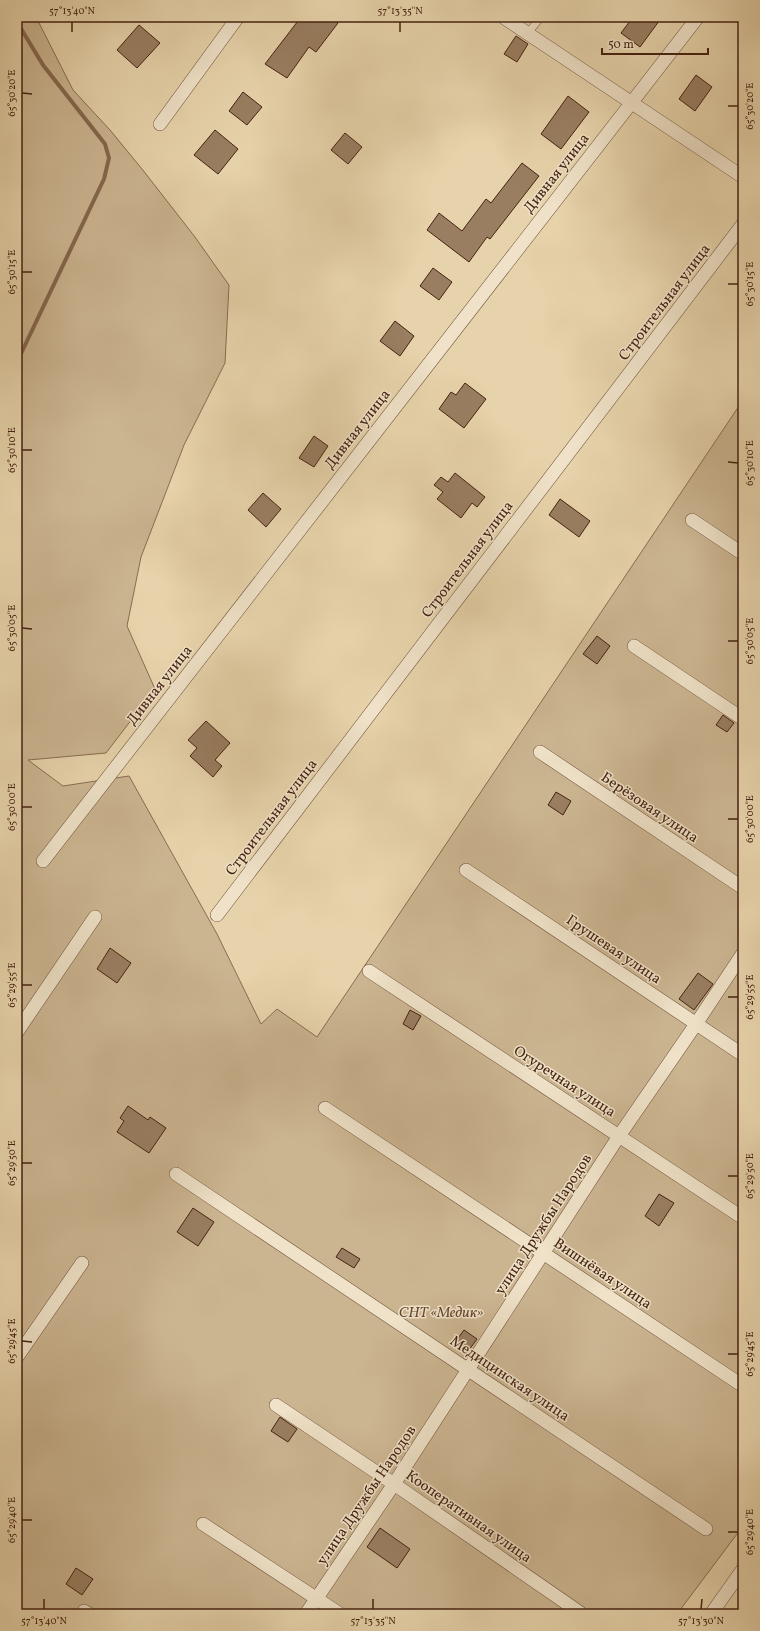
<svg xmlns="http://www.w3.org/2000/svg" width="760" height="1631" viewBox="0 0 760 1631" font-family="Vollkorn,serif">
<rect width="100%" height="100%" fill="#e7d3ab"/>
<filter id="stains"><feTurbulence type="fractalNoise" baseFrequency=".005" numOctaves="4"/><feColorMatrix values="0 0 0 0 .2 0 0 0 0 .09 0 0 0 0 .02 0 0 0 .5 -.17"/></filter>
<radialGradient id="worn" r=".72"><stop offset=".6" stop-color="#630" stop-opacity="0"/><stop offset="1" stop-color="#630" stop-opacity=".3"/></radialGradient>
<!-- green -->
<polygon fill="#cbb591" stroke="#886c51" points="17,17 36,17 73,90 110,130 142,169 195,237 229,285 225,363 184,445 141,557 127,626 155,689 106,753 28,760 63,786 129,776 217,934 261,1024 277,1009 317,1037 743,400 743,1526 677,1614 17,1614"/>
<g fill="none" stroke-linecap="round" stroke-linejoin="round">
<!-- stream -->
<polyline stroke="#85684e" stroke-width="4" points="17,22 43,65 105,144 109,158 104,179 17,362"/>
</g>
<!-- building -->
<g fill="#997e61" stroke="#452211">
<polygon points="301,17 330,17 338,23 316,52 309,47 287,78 265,64"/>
<polygon points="633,17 662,17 640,47 621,33"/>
<polygon points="139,25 160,43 137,68 117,50"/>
<polygon points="516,36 528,44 517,62 504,54"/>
<polygon points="696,75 712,87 695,111 679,99"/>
<polygon points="243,92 262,107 247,125 229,111"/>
<polygon points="568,96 589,112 561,149 541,134"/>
<polygon points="215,130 238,149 218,174 194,155"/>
<polygon points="345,133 362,147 348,164 331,150"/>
<polygon points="522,163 539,176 490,239 487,237 469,262 427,230 439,213 462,231 486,199 491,203"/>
<polygon points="433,268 452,282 439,300 420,286"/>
<polygon points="395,321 414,336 400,356 380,341"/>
<polygon points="465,383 486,399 464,428 439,409 451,392 456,395"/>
<polygon points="314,436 328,446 314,467 299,458"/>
<polygon points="455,473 485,497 477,507 472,503 461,518 437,499 443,492 434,485 441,477 448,482"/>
<polygon points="263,493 281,509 266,527 248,510"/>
<polygon points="560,499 590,521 579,537 549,515"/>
<polygon points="597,636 610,646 597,664 583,654"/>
<polygon points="723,715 734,723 727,732 716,725"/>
<polygon points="206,721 230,743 215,760 222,766 213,777 190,756 197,748 188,740"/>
<polygon points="556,792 571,801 563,815 548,805"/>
<polygon points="110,948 131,963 117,983 97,969"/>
<polygon points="698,973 713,984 694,1010 679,999"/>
<polygon points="410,1010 421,1016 413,1030 403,1024"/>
<polygon points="128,1106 148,1120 150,1117 166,1128 149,1153 117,1132 124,1121 120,1118"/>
<polygon points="659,1194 674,1203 659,1226 645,1216"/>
<polygon points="193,1208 214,1222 198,1246 177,1232"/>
<polygon points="342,1248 360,1259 354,1268 336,1257"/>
<polygon points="464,1330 477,1339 469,1350 456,1341"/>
<polygon points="280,1417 297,1429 288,1442 271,1431"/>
<polygon points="380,1528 410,1549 397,1568 367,1547"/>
<polygon points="76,1568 93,1579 82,1595 66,1584"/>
</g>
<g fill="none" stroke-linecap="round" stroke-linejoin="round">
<!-- service casing -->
<g stroke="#6e4e38" stroke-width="8">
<polyline id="service" points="528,33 541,17"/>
</g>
<!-- minor casing -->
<g stroke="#6e4e38" stroke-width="14">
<g id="minor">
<polyline points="503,17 743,177"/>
<polyline points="160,124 238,17"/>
<polyline points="692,520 743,554"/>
<polyline points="634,646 743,719"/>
<polyline points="540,752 743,888"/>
<polyline points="43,861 698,17"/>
<polyline points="466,870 743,1055"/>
<polyline points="217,915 743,224"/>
<polyline points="369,971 743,1218"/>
<polyline points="17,1032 95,917"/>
<polyline points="325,1108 743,1386"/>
<polyline points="176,1174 706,1529"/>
<polyline points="17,1357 82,1263"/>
<polyline points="276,1405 394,1484 582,1614"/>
<polyline points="203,1524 340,1614"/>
<polyline points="84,1611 89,1614"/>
<polyline points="306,1614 394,1484 619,1136 696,1024 743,953"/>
<polyline points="711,1614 743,1569"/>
</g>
</g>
<!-- service -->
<use href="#service" stroke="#efe2c8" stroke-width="7"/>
<!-- minor -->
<use href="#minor" stroke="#efe2c8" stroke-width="13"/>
</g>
<!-- ticks -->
<path fill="none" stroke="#452211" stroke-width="1.5" d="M72,32v-10M400,32v-10M22,93l10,1M728,106h10M22,272h10M728,284h10M22,450h10M728,462l10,1M22,628l10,1M728,641h10M22,807h10M728,819h10M22,985h10M728,997h10M22,1163h10M728,1176h10M22,1341l10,1M728,1354h10M22,1520h10M728,1532h10M44,1609v-10M373,1609v-10M701,1609l1,-10"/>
<g text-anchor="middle" stroke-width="3" stroke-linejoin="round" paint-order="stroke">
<!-- street labels -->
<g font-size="15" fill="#452211" stroke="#efe2c8">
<text transform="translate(556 173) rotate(-52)" y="5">Дивная улица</text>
<text transform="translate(664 302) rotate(-53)" y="5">Строительная улица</text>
<text transform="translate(357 429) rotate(-52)" y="5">Дивная улица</text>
<text transform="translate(467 559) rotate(-53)" y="5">Строительная улица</text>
<text transform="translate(159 685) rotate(-52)" y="5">Дивная улица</text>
<text transform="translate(650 807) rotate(34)" y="5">Берёзовая улица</text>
<text transform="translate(271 817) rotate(-53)" y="5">Строительная улица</text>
<text transform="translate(614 949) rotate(34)" y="5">Грушевая улица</text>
<text transform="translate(565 1081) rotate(33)" y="5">Огуречная улица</text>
<text transform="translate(543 1224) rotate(-57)" y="5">улица Дружбы Народов</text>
<text transform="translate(603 1273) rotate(34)" y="5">Вишнёвая улица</text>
<text transform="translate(510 1378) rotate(34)" y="5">Медицинская улица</text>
<text transform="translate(366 1495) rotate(-56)" y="5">улица Дружбы Народов</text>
<text transform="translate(469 1516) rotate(35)" y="5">Кооперативная улица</text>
</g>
<!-- park labels -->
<g font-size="15" font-style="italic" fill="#664731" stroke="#efe2c8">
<text x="441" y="1317">СНТ «Медик»</text>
</g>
</g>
<!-- margin -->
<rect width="760" height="1631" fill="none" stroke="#e7d3ab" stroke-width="44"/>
<!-- scale -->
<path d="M602 48v6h106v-6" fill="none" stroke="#452211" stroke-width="2"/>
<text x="608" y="48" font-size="12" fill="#452211" stroke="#efe2c8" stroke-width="3" paint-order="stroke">50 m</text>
<rect x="22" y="22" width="716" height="1587" fill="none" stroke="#452211" stroke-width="1.5"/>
<g font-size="10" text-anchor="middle" fill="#452211">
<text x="72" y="14">57°13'40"N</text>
<text x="400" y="14">57°13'35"N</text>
<text transform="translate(11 93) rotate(-90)" y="4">65°30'20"E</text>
<text transform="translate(749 106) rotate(-90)" y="4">65°30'20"E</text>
<text transform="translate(11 272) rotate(-90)" y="4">65°30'15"E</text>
<text transform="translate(749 284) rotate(-90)" y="4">65°30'15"E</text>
<text transform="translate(11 450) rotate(-90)" y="4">65°30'10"E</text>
<text transform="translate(749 463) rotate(-90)" y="4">65°30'10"E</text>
<text transform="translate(11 628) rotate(-90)" y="4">65°30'05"E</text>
<text transform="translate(749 641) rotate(-90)" y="4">65°30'05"E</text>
<text transform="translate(11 807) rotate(-90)" y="4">65°30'00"E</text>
<text transform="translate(749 819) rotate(-90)" y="4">65°30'00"E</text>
<text transform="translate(11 985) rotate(-90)" y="4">65°29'55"E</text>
<text transform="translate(749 997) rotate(-90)" y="4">65°29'55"E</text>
<text transform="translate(11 1163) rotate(-90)" y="4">65°29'50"E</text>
<text transform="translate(749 1176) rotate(-90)" y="4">65°29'50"E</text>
<text transform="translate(11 1341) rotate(-90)" y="4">65°29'45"E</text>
<text transform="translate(749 1354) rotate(-90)" y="4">65°29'45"E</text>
<text transform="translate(11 1520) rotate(-90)" y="4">65°29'40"E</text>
<text transform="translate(749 1532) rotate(-90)" y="4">65°29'40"E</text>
<text x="44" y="1624">57°13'40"N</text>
<text x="373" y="1624">57°13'35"N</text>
<text x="701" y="1624">57°13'30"N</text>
</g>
<rect width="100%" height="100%" filter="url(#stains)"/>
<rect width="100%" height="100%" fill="url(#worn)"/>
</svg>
